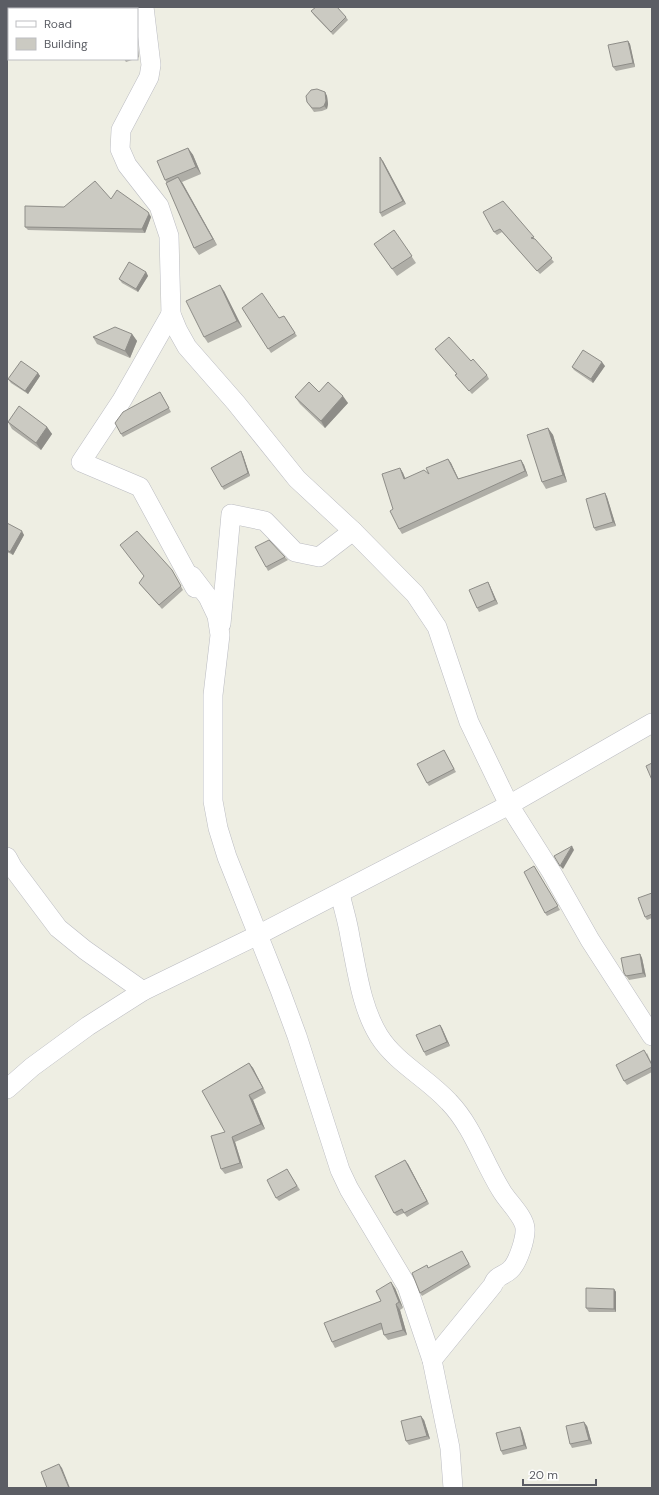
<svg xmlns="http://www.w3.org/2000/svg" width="659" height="1495" viewBox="0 0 659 1495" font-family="'DM Sans',sans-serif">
<rect width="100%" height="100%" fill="#eeeee3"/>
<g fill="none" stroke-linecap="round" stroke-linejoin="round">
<!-- street casing -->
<g stroke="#bbbcc2" stroke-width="20">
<g id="street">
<polyline points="144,7 151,65 149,77 121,130 120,149 127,165 159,206 169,236 171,314 178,331 187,347 236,403 297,479 353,531 415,594 437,627 469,722 509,805 552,873 590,940 652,1036"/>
<polyline points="171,314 122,400 81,462 140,487 195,588"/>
<polyline points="192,576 208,597 217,616 220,635 213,695 213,801 218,828 227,857 280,990 297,1036 340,1170 349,1189 407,1286 432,1360 450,1448 453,1488"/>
<polyline points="221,624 231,514 265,521 295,552 319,557 353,531"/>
<polyline points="7,857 13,868 58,928 85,950 143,991"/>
<path d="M340,893c3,15 8,29 10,44 7,33 11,70 29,99 17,27 48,42 70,66 24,25 34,59 52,88 6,11 23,26 24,38 1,10 -7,35 -15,42 -6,6 -14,5 -17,15l-61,75"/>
<polyline points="7,1089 32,1067 88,1026 143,991 258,935 509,805 652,723"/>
</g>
</g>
<!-- street -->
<use href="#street" stroke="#fff" stroke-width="19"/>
</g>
<!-- wall -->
<g fill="#afaea7">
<polygon points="311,11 346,17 348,20 333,35 314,15"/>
<polygon points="628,41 630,44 635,67 616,71 613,67"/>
<polygon points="124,59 135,59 126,62"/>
<polygon points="325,92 327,96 328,104 327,109 322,111 314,112 307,102"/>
<polygon points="188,148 193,155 201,174 182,182 217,245 199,255 194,248 167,183 165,180"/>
<polygon points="383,161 406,204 382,217 380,213"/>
<polygon points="111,199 150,215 151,217 145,233 28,230 25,227 64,207"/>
<polygon points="503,201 554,262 540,274 502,232 497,235 494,232"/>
<polygon points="394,230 416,263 397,276 374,244"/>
<polygon points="146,272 148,276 138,292 122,283 119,279"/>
<polygon points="224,291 242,327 208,343 204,337"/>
<polygon points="242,308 279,318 284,316 297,336 271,353"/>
<polygon points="132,334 137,341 130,358 97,344 93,337"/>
<polygon points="435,349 471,361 487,375 489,379 472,394 458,379 455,375 457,374"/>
<polygon points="605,366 593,383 574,370 572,367"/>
<polygon points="38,373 40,376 28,394 11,383 8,379"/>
<polygon points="319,392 348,403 325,428 300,404 295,397"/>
<polygon points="162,395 171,412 123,437 121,434"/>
<polygon points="8,422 47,427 52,434 41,450 12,429"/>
<polygon points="548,428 553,435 567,482 546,489 542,482"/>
<polygon points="241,451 243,455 250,476 224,490 222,487"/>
<polygon points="448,459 451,463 458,479 521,460 524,465 528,476 402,534 399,529 393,509 400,468 403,473 405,478 429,474"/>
<polygon points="605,493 607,497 616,526 596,531 594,528"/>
<polygon points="7,523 24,535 13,555 7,552"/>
<polygon points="285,557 288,560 268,571 266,567"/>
<polygon points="172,570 183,590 162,609 139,583"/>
<polygon points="488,582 490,586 498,604 479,612 477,608"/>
<polygon points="444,750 456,772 429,786 427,783"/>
<polygon points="534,866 560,910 547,916 545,913"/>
<polygon points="652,893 652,918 647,920 645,917"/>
<polygon points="640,954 642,958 646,977 629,980 624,973"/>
<polygon points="440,1025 442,1028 450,1046 426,1056 424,1052"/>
<polygon points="647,1053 652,1064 652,1072 627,1085 624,1081"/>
<polygon points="249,1063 253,1068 266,1093 253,1100 265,1129 235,1142 243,1168 225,1174 221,1169 225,1132"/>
<polygon points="408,1164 429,1204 407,1217 404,1213 397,1216 394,1213"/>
<polygon points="287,1169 300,1190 279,1201 276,1198"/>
<polygon points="464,1255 471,1267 422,1296 420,1293"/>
<polygon points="395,1288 403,1308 400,1310 407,1335 388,1340 384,1335 383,1329 335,1348 332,1342 381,1301"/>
<polygon points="614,1289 616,1292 616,1312 589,1312 586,1308"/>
<polygon points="424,1420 430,1439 409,1445 406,1441"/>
<polygon points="587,1426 592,1444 572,1448 570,1444"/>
<polygon points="522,1431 527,1449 503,1455 501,1451"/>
</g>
<!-- shaded-wall -->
<g fill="#8e8d88">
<polygon points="137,41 139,58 137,55"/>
<polygon points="628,41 630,44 635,67 633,63"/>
<polygon points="325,92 327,96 328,104 327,109 324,106"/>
<polygon points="188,148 193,155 201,174 196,167"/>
<polygon points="380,157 383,161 406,204 403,201"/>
<polygon points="178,177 183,184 217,245 213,239"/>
<polygon points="148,212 151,217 145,233 142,229"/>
<polygon points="146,272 148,276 138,292 136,289"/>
<polygon points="220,285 224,291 242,327 237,321"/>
<polygon points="132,334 137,341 130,358 125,351"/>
<polygon points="602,362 605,366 593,383 591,379"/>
<polygon points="38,373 40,376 28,394 25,391"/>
<polygon points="343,396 348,403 325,428 321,421"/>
<polygon points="47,427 52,434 41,450 36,443"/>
<polygon points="548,428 553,435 567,482 563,475"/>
<polygon points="241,451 243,455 250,476 248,473"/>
<polygon points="448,459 451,463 461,484 458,479"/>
<polygon points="521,460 524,465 528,476 525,471"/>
<polygon points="400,468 403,473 407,483 404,479"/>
<polygon points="605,493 607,497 616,526 613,522"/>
<polygon points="22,531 24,535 13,555 10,552"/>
<polygon points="488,582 490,586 498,604 495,600"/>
<polygon points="572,846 574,850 563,869 560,866"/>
<polygon points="640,954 642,958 646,977 643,973"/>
<polygon points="440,1025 442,1028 450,1046 447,1042"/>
<polygon points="249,1063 253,1068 266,1093 263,1088"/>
<polygon points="249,1095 253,1100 265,1129 261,1124"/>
<polygon points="232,1137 235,1142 243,1168 240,1163"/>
<polygon points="405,1160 408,1164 429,1204 427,1201"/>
<polygon points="391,1282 395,1288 403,1308 399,1302"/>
<polygon points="614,1289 616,1292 616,1312 614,1309"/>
<polygon points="396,1304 400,1310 407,1335 403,1330"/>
<polygon points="421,1416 424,1420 430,1439 427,1436"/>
<polygon points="584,1422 587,1426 592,1444 589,1440"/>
<polygon points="520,1427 522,1431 527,1449 524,1445"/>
<polygon points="59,1464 62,1468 70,1488 69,1488"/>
</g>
<!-- building -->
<g fill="#cbcac2" stroke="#8e8d88">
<polygon points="316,7 337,7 346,17 331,32 311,11"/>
<polygon points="628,41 633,63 613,67 608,45"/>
<polygon points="317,89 325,92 326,101 324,106 320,108 312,108 307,102 306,96 311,90"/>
<polygon points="188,148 196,167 165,180 157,161"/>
<polygon points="380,157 403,201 380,213"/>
<polygon points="178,177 213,239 194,248 166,183"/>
<polygon points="95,181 111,199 117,190 148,212 149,214 142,229 25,227 25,206 64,207"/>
<polygon points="503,201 534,237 531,238 535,239 552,258 537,271 500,229 494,232 483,212"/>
<polygon points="394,230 412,256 392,269 374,244"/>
<polygon points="129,262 146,272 136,289 119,279"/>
<polygon points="220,285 237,321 204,337 186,301"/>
<polygon points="262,293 279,318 284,316 295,333 268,349 242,308"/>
<polygon points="115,327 132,334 125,351 93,337"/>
<polygon points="449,337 471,361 473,359 487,375 469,391 455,375 457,374 435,349"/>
<polygon points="583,350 602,362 591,379 572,367"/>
<polygon points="21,361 38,373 25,391 8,379"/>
<polygon points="309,382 319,392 328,382 343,396 321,421 295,397"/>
<polygon points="160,392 169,408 121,434 115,423 123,412"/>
<polygon points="19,406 47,427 36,443 8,422"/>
<polygon points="548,428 563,475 542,482 527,435"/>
<polygon points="241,451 248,473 222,487 211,468"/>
<polygon points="448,459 458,479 521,460 525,471 399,529 390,511 393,509 382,474 400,468 404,479 424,470 429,474 426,468"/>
<polygon points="605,493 613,522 594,528 586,499"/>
<polygon points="7,523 22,531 10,552 7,550"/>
<polygon points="137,531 172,570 181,586 159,605 139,583 144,576 120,545"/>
<polygon points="269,540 285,557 266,567 255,547"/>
<polygon points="488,582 495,600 477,608 469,590"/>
<polygon points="444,750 454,769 427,783 417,764"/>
<polygon points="652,763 652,780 646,766"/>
<polygon points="572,846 560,866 554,856"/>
<polygon points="534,866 558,906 545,913 524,872"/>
<polygon points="652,893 652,914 645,917 638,898"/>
<polygon points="640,954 643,973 626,976 624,973 621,958"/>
<polygon points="440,1025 447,1042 424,1052 416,1035"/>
<polygon points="644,1050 652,1065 652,1067 624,1081 616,1065"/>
<polygon points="249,1063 263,1088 249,1095 261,1124 232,1137 240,1163 221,1169 211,1136 225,1132 202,1091"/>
<polygon points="405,1160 427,1201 404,1213 402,1209 394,1213 375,1176"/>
<polygon points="287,1169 297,1186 276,1198 267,1180"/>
<polygon points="462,1251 469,1264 420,1293 412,1273 427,1265 428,1268"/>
<polygon points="391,1282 399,1302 396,1304 403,1330 384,1335 381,1323 332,1342 324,1323 381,1301 376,1291"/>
<polygon points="586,1288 614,1289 614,1309 586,1308"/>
<polygon points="421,1416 427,1436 406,1441 401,1421"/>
<polygon points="584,1422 589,1440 570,1444 566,1426"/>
<polygon points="520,1427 524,1445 501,1451 496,1433"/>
<polygon points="59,1464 69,1488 47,1488 41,1472"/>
</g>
<!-- border -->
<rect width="659" height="1495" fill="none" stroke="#5b5d64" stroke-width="16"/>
<!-- legend -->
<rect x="8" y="8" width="130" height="52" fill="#ffffff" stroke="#bdbec1"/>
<rect x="16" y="21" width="20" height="6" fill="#ffffff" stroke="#bdbec1"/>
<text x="44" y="28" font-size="12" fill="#5b5d64">Road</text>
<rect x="16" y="38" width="20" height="12" fill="#cbcac2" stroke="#bdbec1"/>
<text x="44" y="48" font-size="12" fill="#5b5d64">Building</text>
<!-- scale -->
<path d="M523 1479v6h73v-6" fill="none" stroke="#5b5d64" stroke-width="2"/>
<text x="529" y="1479" font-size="12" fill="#5b5d64" stroke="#ffffff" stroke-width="3" paint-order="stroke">20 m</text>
</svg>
